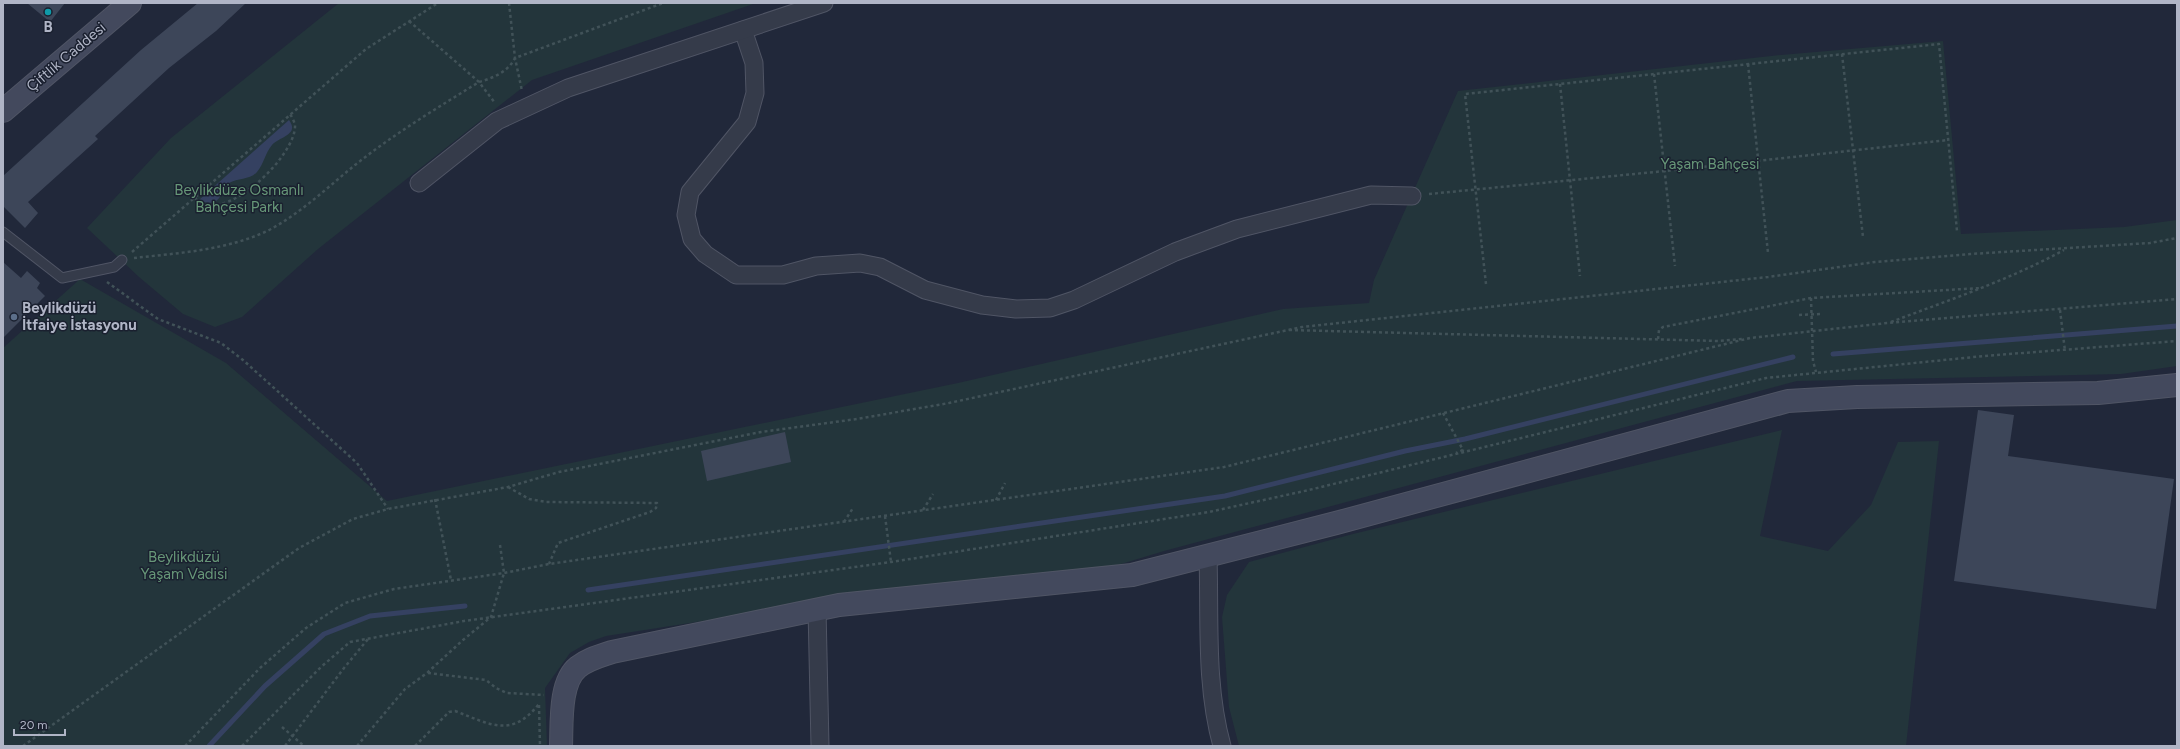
<svg xmlns="http://www.w3.org/2000/svg" width="2180" height="749" viewBox="0 0 2180 749" font-family="Figtree,sans-serif">
<rect width="100%" height="100%" fill="#21283a"/>
<!-- green -->
<g fill="#23353b">
<polygon points="339,3 756,3 532,80 318,249 242,317 215,327 183,314 139,277 87,228 171,138"/>
<polygon points="1943,41 1961,234 2124,227 2177,220 2177,366 2121,374 1797,381 1164,551 1098,571 826,602 606,636 589,642 570,653 545,688 547,746 3,746 3,348 80,279 226,363 387,501 958,383 1283,309 1369,303 1374,280 1458,91 1781,55"/>
<polygon points="1782,430 1760,536 1828,551 1871,505 1898,442 1939,441 1906,746 1239,746 1229,707 1222,617 1227,595 1249,562 1353,534"/>
</g>
<!-- water -->
<path fill="#354161" d="M289,120c11,15 -10,17 -17,25 -7,8 -8,19 -15,27 -7,8 -19,6 -28,11 -7,5 -7,16 -15,19 -6,2 -10,0 -15,-2z"/>
<g fill="none" stroke-linecap="round" stroke-linejoin="round">
<!-- stream -->
<g stroke="#354161" stroke-width="5">
<polyline points="1833,354 2177,326"/>
<polyline points="588,590 1225,496 1405,451 1465,439 1793,357"/>
<polyline points="209,746 265,686 324,634 370,616 465,606"/>
</g>
</g>
<!-- building -->
<g fill="#3d4659">
<polygon points="27,3 65,3 50,22"/>
<polygon points="198,3 246,3 216,31 169,68 95,136 98,139 28,202 38,213 25,228 3,206 3,176 141,50"/>
<polygon points="3,262 21,278 27,271 40,283 37,288 45,296 3,338"/>
<polygon points="1978,410 2014,415 2008,456 2174,479 2156,609 1954,581"/>
<polygon points="785,432 791,462 707,481 701,451"/>
</g>
<g fill="none" stroke-linecap="round" stroke-linejoin="round">
<!-- lane casing -->
<g stroke="#505565" stroke-width="11">
<polyline id="lane" points="3,232 62,278 114,267 122,260"/>
</g>
<!-- street casing -->
<g stroke="#505565" stroke-width="19">
<g id="street">
<polyline points="743,30 754,63 755,93 747,122 690,192 686,215 692,239 705,254 736,275 783,275 816,266 860,263 880,267 925,290 982,305 1016,309 1050,308 1074,300 1175,252 1237,229 1371,195 1412,196"/>
<polyline points="419,183 497,121 568,88 824,3"/>
<path d="M1208,556c2,63 -3,129 14,190"/>
<polyline points="817,609 820,746"/>
</g>
</g>
<!-- secondary casing -->
<g stroke="#505565" stroke-width="24">
<g id="secondary">
<polyline points="3,111 130,3"/>
<path d="M561,746c1,-22 -2,-64 17,-79 10,-8 22,-11 34,-15l227,-47 293,-30 204,-52 452,-122 69,-4 241,-4 79,-8"/>
</g>
</g>
<!-- path -->
<g stroke="#415258" stroke-width="2.5" stroke-dasharray="3 3" stroke-linecap="butt">
<polyline points="509,3 515,58 522,91"/>
<polyline points="409,21 479,82 495,103"/>
<polyline points="1842,54 1863,237"/>
<polyline points="1748,64 1768,253"/>
<polyline points="1654,74 1675,266"/>
<polyline points="1560,84 1580,276"/>
<polyline points="1429,194 1665,171 1948,140"/>
<path d="M195,198c25,31 102,-42 100,-73 -1,-4 -3,-8 -5,-11"/>
<polyline points="132,252 366,49 438,3"/>
<path d="M134,258c45,-5 96,-8 137,-29 31,-17 57,-42 84,-64 39,-31 82,-57 124,-83 14,-4 29,-10 36,-24l148,-55"/>
<polyline points="107,282 158,319 221,343 243,360 357,463 388,509"/>
<polyline points="1486,284 1465,94 1939,44 1957,231"/>
<polyline points="1811,298 1813,361 1816,372"/>
<polyline points="2060,310 2065,351"/>
<polyline points="1799,315 1821,314"/>
<path d="M1891,322c58,-22 118,-42 173,-72"/>
<polyline points="1289,330 1719,341 1742,339"/>
<polyline points="1658,339 1659,330 1663,327 1811,298 1981,288"/>
<polyline points="1443,413 1463,450 1456,453"/>
<polyline points="508,487 529,499 546,502 657,503 656,508 650,512 558,543 549,564"/>
<polyline points="435,499 451,580"/>
<polyline points="996,500 1005,483"/>
<polyline points="923,510 933,494"/>
<polyline points="885,516 891,562"/>
<polyline points="844,522 853,508"/>
<polyline points="428,673 486,680 496,688 507,693 544,695"/>
<polyline points="539,705 540,746"/>
<polyline points="282,727 304,746"/>
<polyline points="23,746 299,548 353,519 388,509 508,487 559,472 761,432 857,419 949,403 1302,327 1768,277 1875,262 1970,254 2150,243 2177,238"/>
<polyline points="185,746 260,668 306,628 345,603 394,589 504,573 549,564 1224,467 1750,338 1887,323 2177,299"/>
<polyline points="242,746 321,667 350,642 464,621 891,562 1209,512 1309,490 1766,378 1984,356 2177,341"/>
<polyline points="285,746 344,668 368,639"/>
<polyline points="357,746 405,689 427,673 463,640 491,617 504,573 500,545"/>
<path d="M415,746l34,-34 6,-1c35,13 56,28 84,-7"/>
</g>
<!-- lane -->
<use href="#lane" stroke="#353b4a" stroke-width="9"/>
<!-- street -->
<use href="#street" stroke="#353b4a" stroke-width="17"/>
<!-- secondary -->
<use href="#secondary" stroke="#43495d" stroke-width="22"/>
</g>
<!-- markers -->
<circle fill="#0f9aa8" stroke="#1a202f" stroke-width="1.5" cx="48" cy="12" r="4"/>
<circle fill="#5c6f8a" stroke="#1a202f" stroke-width="1.5" cx="14" cy="317" r="4"/>
<g text-anchor="middle" stroke-width="3" stroke-linejoin="round" paint-order="stroke">
<!-- poi labels -->
<g font-size="15" font-weight="bold" fill="#b0b5c6" stroke="#1a202f">
<text x="48" y="32">B</text>
<text x="22" y="313" text-anchor="start">Beylikdüzü<tspan x="22" dy="17">İtfaiye İstasyonu</tspan></text>
</g>
<!-- street labels -->
<g font-size="15" fill="#b0b5c6" stroke="#1a202f">
<text transform="translate(66 57) rotate(-40)" y="5">Çiftlik Caddesi</text>
</g>
<!-- park labels -->
<g font-size="15" fill="#679778" stroke="#1a202f">
<text x="1710" y="169">Yaşam Bahçesi</text>
<text x="239" y="195">Beylikdüze Osmanlı<tspan x="239" dy="17">Bahçesi Parkı</tspan></text>
<text x="184" y="562">Beylikdüzü<tspan x="184" dy="17">Yaşam Vadisi</tspan></text>
</g>
</g>
<!-- border -->
<rect width="2180" height="749" fill="none" stroke="#b0b5c6" stroke-width="8"/>
<!-- scale -->
<path d="M14 729v6h51v-6" fill="none" stroke="#b0b5c6" stroke-width="2"/>
<text x="20" y="729" font-size="12" fill="#b0b5c6" stroke="#1a202f" stroke-width="3" paint-order="stroke">20 m</text>
</svg>
